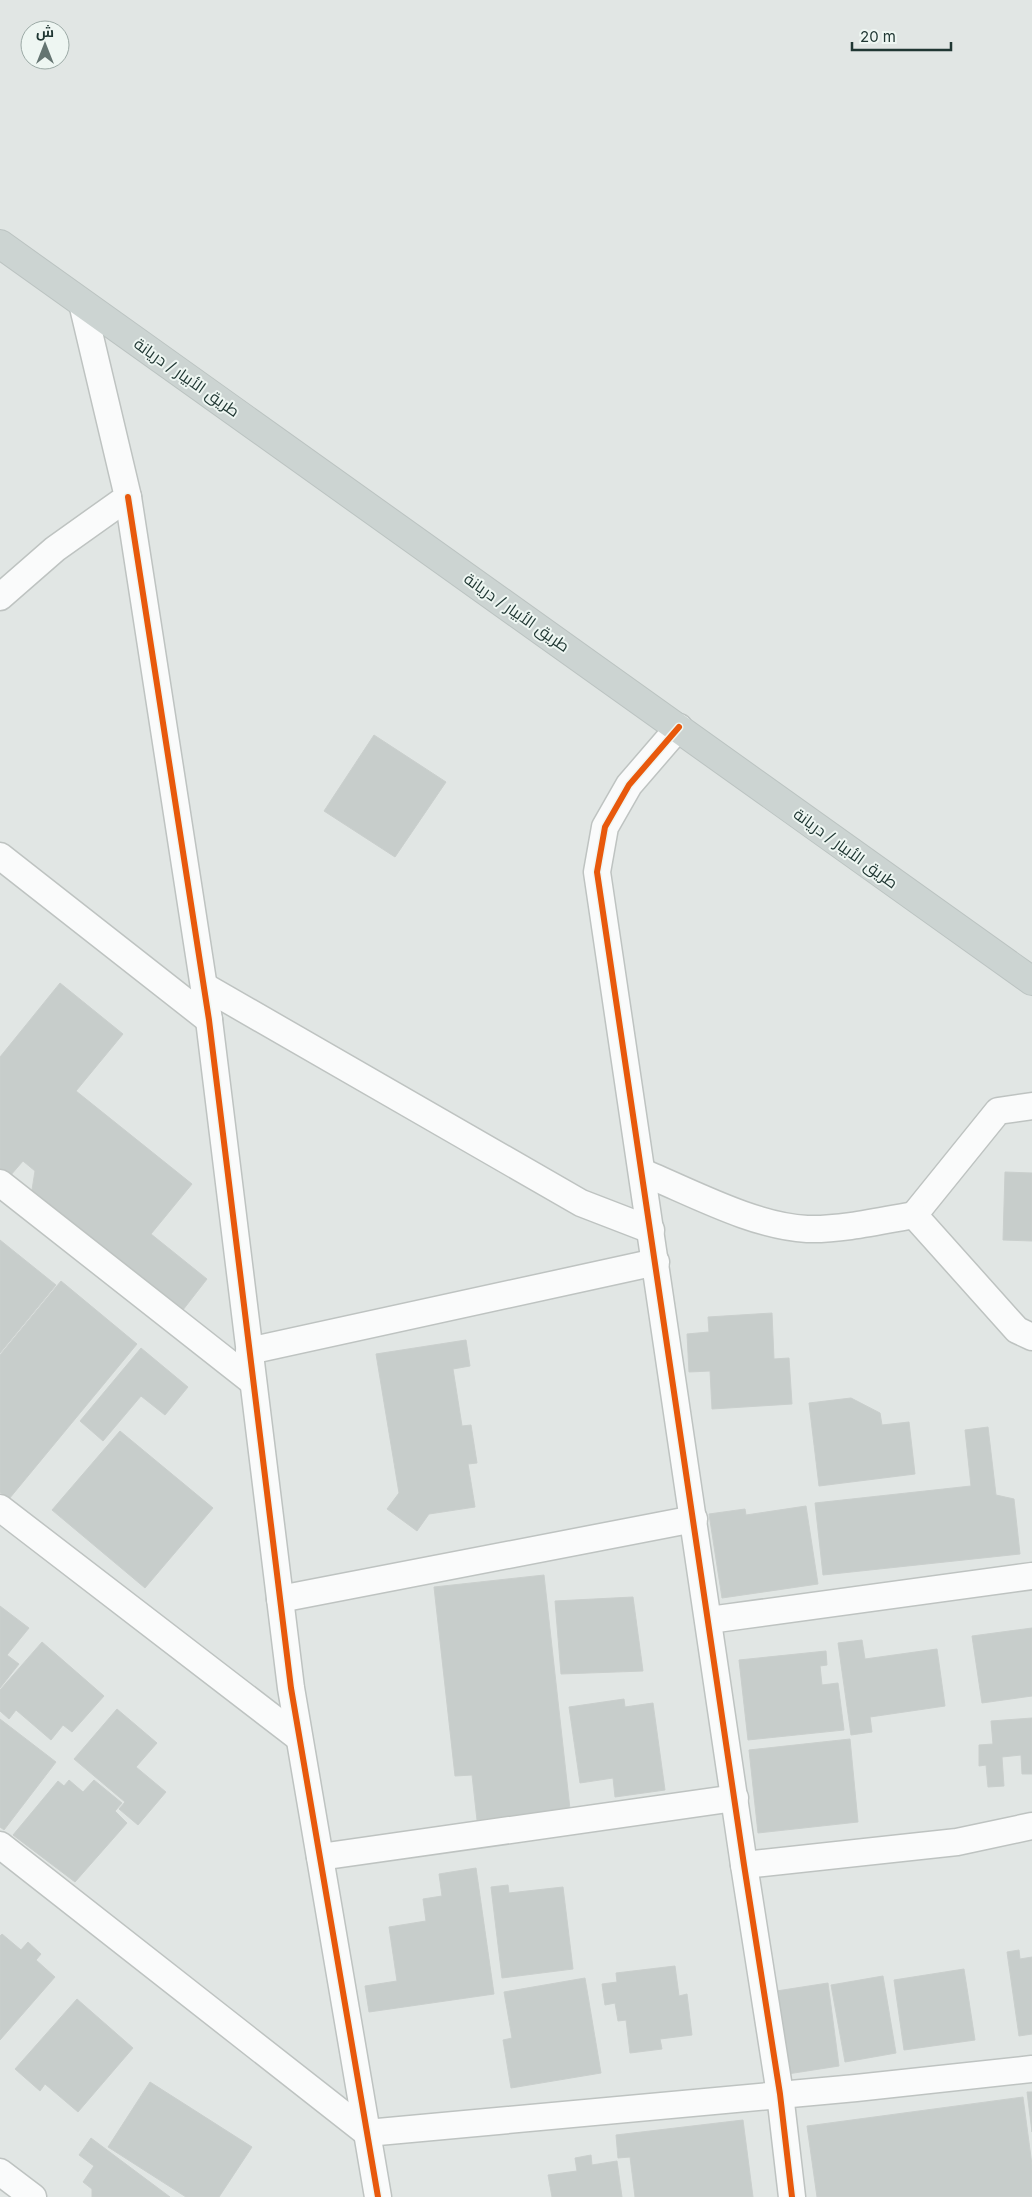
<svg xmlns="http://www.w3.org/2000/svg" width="1032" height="2197" viewBox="0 0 1032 2197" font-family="Inter,Cairo,sans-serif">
<rect width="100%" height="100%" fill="#e1e6e4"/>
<!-- building -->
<g fill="#c7cdcb" stroke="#cacfcd">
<polygon points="374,735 446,782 395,857 324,811"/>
<polygon points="60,983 123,1034 76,1091 192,1184 151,1234 207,1279 179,1315 31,1196 35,1171 23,1161 10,1176 0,1169 0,1057"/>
<polygon points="1005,1172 1032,1173 1032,1241 1003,1240"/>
<polygon points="0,1240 56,1285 0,1353"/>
<polygon points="61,1281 137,1344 9,1499 0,1492 0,1355"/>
<polygon points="772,1313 774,1359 789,1358 792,1404 712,1409 710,1371 689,1372 687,1334 709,1332 708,1317"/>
<polygon points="466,1340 470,1366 453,1369 462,1426 471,1425 477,1463 468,1464 475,1507 429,1514 417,1531 387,1509 399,1493 376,1354"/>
<polygon points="141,1348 188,1387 165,1415 141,1396 103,1441 80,1421"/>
<polygon points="851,1398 880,1413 882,1425 909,1422 915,1474 819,1486 809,1403"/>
<polygon points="988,1427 996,1495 1014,1499 1020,1554 823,1575 815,1503 971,1486 965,1430"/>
<polygon points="120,1431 213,1508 145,1588 52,1510"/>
<polygon points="806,1506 818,1584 722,1598 709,1514 745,1509 746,1515"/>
<polygon points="544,1575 570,1809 477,1820 472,1775 455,1776 434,1587"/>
<polygon points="633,1597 643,1671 561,1674 555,1601"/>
<polygon points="0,1606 29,1628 7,1655 19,1664 0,1688"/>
<polygon points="1032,1628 1032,1696 982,1703 972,1636"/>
<polygon points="862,1640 865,1659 937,1649 945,1706 870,1717 872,1732 851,1735 838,1643"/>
<polygon points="42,1642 104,1696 72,1732 63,1725 51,1740 16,1710 9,1719 0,1711 0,1690"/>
<polygon points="826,1651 827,1665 820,1666 822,1685 838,1683 844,1730 748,1740 739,1660"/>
<polygon points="624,1699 625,1707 653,1703 665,1790 615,1797 613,1778 580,1783 569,1707"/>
<polygon points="117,1709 157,1743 136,1767 166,1792 138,1825 119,1809 125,1802 74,1759"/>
<polygon points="1032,1718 1032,1774 1022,1774 1021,1755 1002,1757 1004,1786 988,1787 986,1765 979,1766 979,1745 993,1744 991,1721"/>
<polygon points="0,1719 56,1762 4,1830 0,1827"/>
<polygon points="850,1739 858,1822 758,1833 749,1750"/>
<polygon points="69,1780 83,1792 94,1780 122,1803 115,1811 127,1823 75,1882 13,1835 58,1781 64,1786"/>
<polygon points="476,1868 494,1994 369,2012 365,1986 397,1981 389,1927 426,1921 423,1899 442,1896 439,1874"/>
<polygon points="508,1885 509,1893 563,1887 573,1969 502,1978 491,1887"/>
<polygon points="2,1934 21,1950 28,1942 41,1954 36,1960 55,1977 0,2040 0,1936"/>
<polygon points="1019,1950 1020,1959 1032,1957 1032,2034 1019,2036 1007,1952"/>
<polygon points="675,1966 679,1996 687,1994 692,2035 660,2039 662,2049 630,2053 626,2020 618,2021 615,2003 605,2005 602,1984 617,1982 616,1973"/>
<polygon points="964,1969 975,2040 904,2050 894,1980"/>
<polygon points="883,1976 896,2053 845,2062 831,1985"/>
<polygon points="585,1978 601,2073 511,2088 503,2040 512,2038 504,1992"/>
<polygon points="828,1983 839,2066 781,2075 770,1992"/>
<polygon points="77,1999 133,2048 78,2112 45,2084 40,2091 15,2069"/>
<polygon points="150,2082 252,2147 219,2197 186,2197 108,2147"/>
<polygon points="1027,2092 1032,2092 1032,2132"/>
<polygon points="1023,2097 1032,2165 1032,2197 817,2197 807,2126"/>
<polygon points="743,2120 753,2197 635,2197 630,2157 618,2158 616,2135"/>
<polygon points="91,2138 170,2197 92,2197 92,2189 83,2182 94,2166 79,2155"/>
<polygon points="591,2155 592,2165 617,2161 622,2197 552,2197 548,2175 577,2171 575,2158"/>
</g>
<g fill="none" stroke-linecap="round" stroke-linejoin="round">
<!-- street casing -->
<g stroke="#bec3c1" stroke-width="29">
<g id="street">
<polyline points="128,497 209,1020 291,1688 378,2197"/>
<polyline points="0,597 55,549 128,497 82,303"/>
<polyline points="679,727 629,785 605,827 597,872 744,1865 780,2094 792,2197"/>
<polyline points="0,856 209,1020"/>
<polyline points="204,986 581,1203 651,1230"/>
<polyline points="1032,1106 998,1111 914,1215 1017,1330 1032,1337"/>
<path d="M642,1172c51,21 111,54 165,57 34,1 73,-8 107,-14"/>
<polyline points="0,1183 253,1382"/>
<polyline points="249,1351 656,1262"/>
<polyline points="0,1508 299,1738"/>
<polyline points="280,1599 694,1519"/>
<polyline points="709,1620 1032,1576"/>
<polyline points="0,1845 367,2133 856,2088 1032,2069"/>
<polyline points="320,1857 735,1798"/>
<polyline points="744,1865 957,1842 1032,1826"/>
<polyline points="0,2172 33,2197"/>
</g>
</g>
<!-- primary casing -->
<g stroke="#bbc3c1" stroke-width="30">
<polyline id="primary" points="0,244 1032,981"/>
</g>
<!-- street -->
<use href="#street" stroke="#fafbfb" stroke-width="26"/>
<!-- primary -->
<use href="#primary" stroke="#ccd4d2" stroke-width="28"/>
<!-- cycleway casing -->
<g stroke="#eef6f2" stroke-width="9">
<g id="cycleway">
<polyline points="128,497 209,1020 291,1688 378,2197"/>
<polyline points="679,727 629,785 605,827 597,872 744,1865 780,2094 792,2197"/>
</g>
</g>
<!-- cycleway -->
<use href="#cycleway" stroke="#e8590c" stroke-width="6"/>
</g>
<g text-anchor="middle" stroke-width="4" stroke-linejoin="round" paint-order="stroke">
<!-- street labels -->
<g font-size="16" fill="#203733" stroke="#eef6f2">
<text transform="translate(187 377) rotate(35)" y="6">طريق الأبيار / دريانة</text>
<text transform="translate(517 612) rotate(35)" y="6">طريق الأبيار / دريانة</text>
<text transform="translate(846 848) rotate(36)" y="6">طريق الأبيار / دريانة</text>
</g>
</g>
<!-- north arrow -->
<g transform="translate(45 45)"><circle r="24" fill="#eef6f2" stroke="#9caaa6"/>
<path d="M0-4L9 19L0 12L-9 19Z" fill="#647471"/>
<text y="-8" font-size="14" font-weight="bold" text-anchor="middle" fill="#203733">ش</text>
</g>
<!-- scale -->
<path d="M852 42v8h99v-8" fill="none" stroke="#203733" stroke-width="2.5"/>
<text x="860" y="42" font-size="15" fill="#203733" stroke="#eef6f2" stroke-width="4" paint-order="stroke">20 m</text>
</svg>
